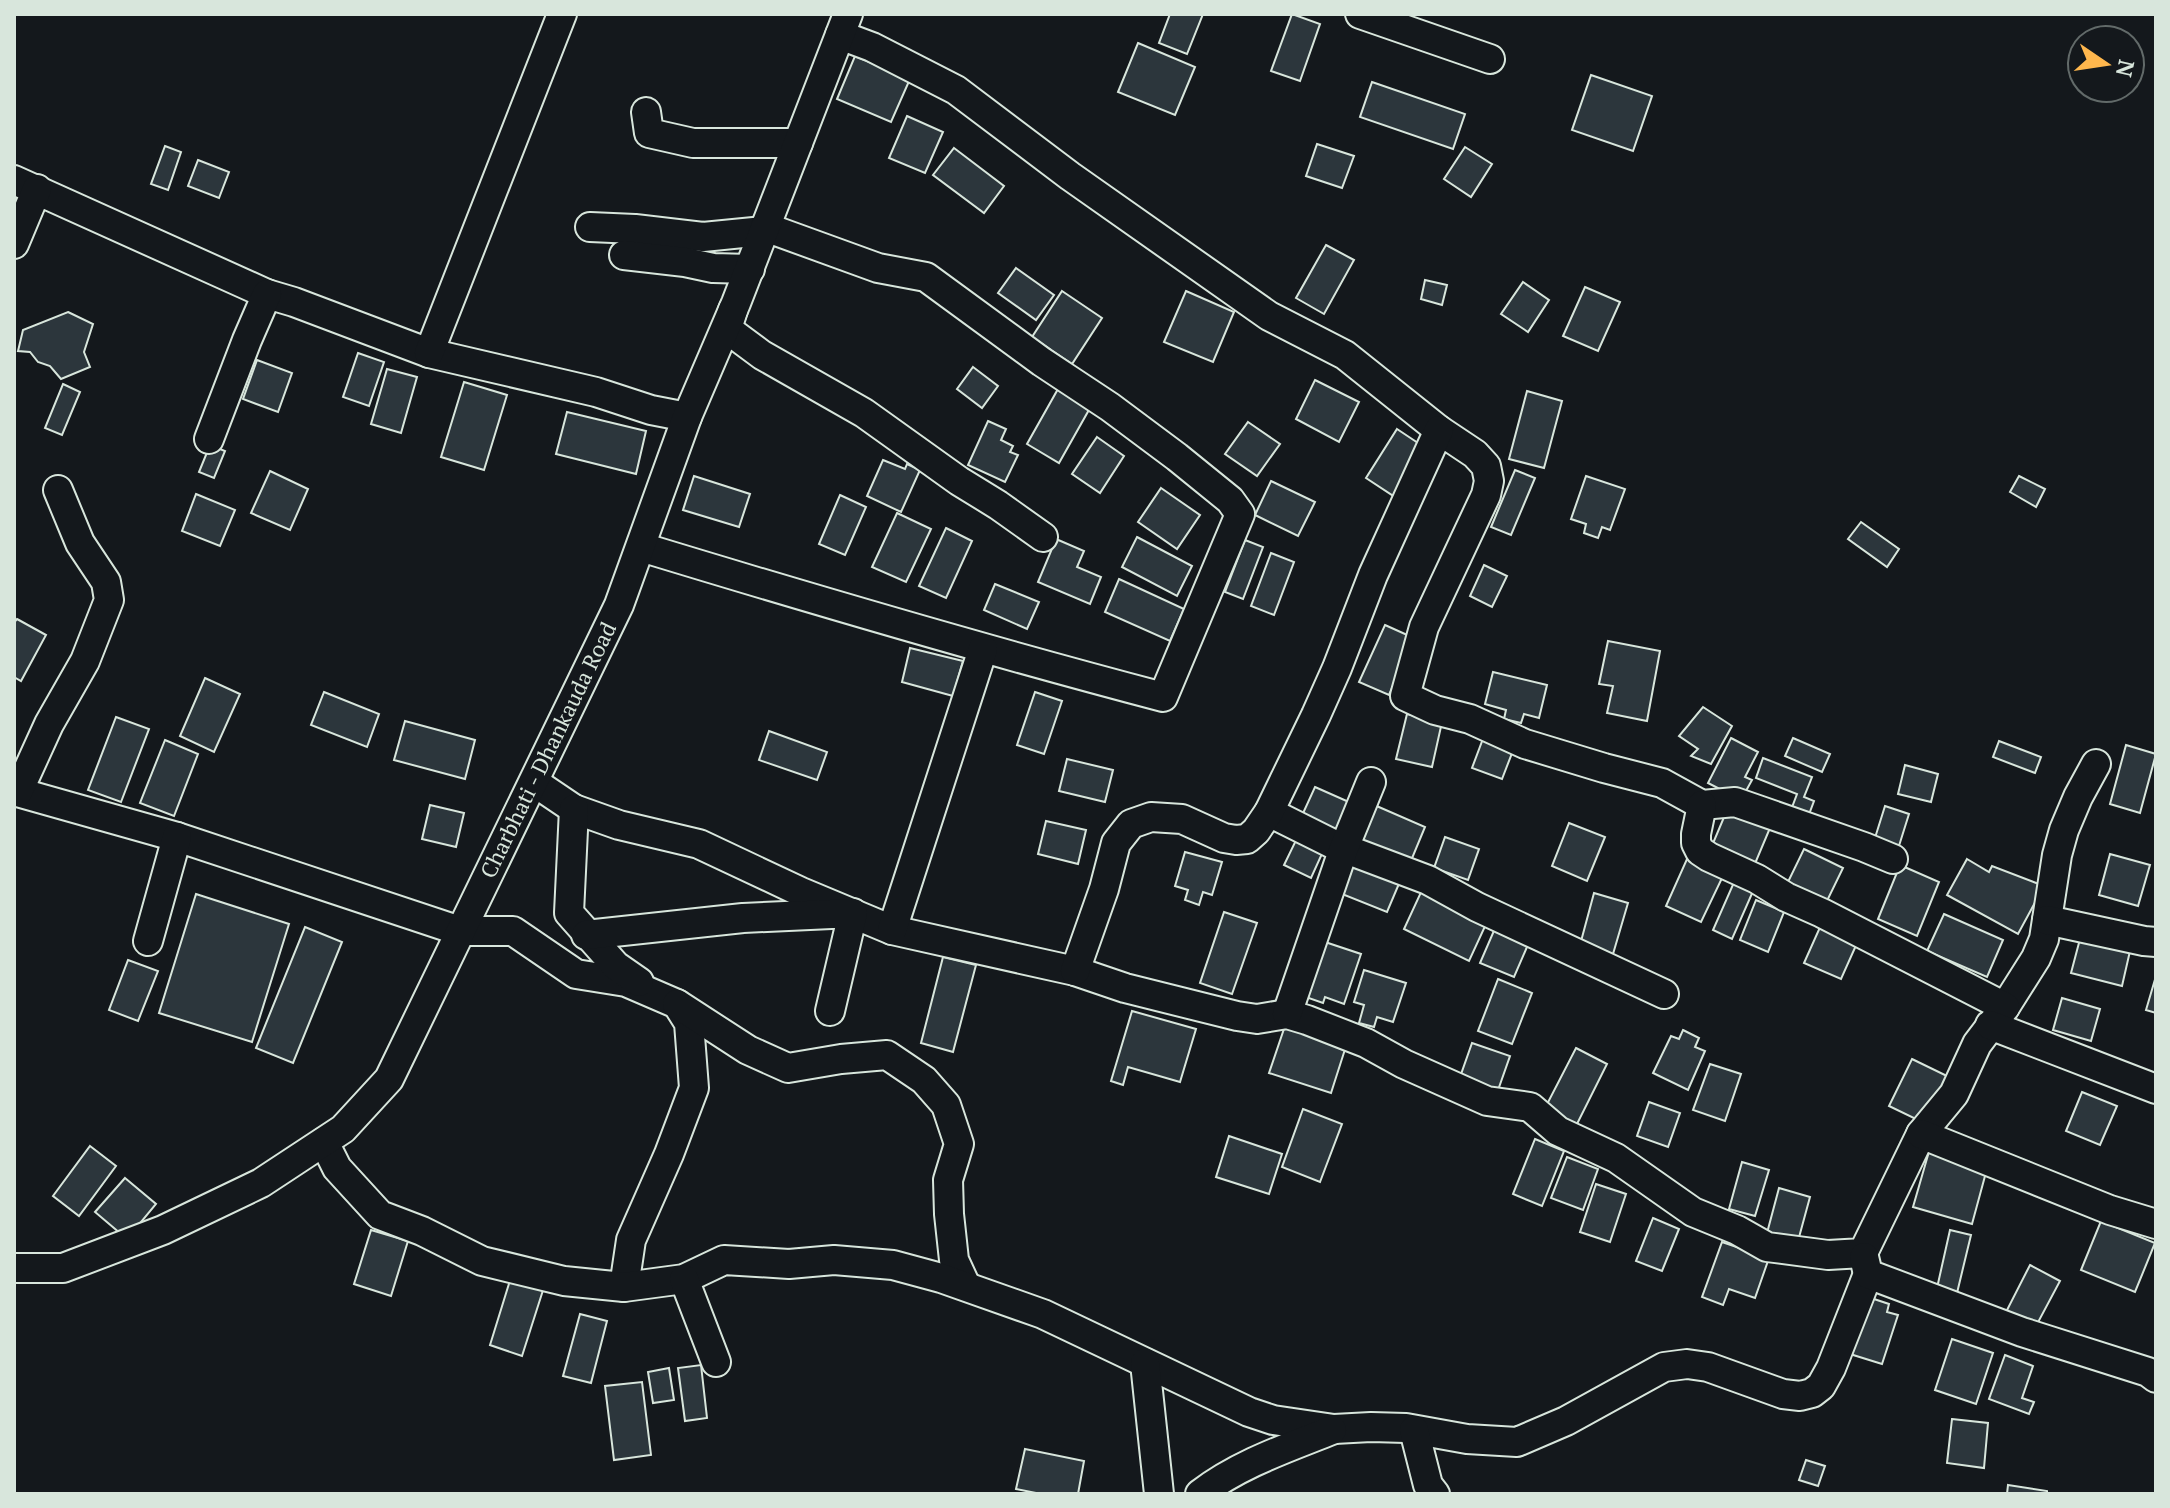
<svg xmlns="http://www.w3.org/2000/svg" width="2170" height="1508" viewBox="0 0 2170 1508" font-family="'PT Serif',serif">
<rect width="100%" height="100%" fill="#14181c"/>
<!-- building -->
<g fill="#2c363c" stroke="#d8e6dc" stroke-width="2">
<polygon points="1170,14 1203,14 1187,54 1159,43"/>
<polygon points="1292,14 1320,24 1300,81 1271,71"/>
<polygon points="1138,43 1195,67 1175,115 1118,92"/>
<polygon points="855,56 910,79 891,122 837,99"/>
<polygon points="1591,75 1652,96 1633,151 1572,130"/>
<polygon points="1372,82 1465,114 1453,149 1360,117"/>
<polygon points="907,116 943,132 925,173 889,158"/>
<polygon points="1317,144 1354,156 1342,188 1306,176"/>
<polygon points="165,146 181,152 168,190 151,184"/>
<polygon points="1465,147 1492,164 1471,197 1444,179"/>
<polygon points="954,148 1004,186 984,213 933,175"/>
<polygon points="198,160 229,172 219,198 188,186"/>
<polygon points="1326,245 1354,260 1324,314 1296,298"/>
<polygon points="1016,268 1054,295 1036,320 998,293"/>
<polygon points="1425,280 1447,285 1442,305 1421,299"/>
<polygon points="1523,282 1549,300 1528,332 1501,314"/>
<polygon points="1585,287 1620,302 1598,351 1563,336"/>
<polygon points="1062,291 1102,318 1072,364 1032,337"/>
<polygon points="1186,291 1234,312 1213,362 1164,342"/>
<polygon points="68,312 93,324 84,352 90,367 61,379 50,366 38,362 30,352 18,351 23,330"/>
<polygon points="358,353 384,362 369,406 343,397"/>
<polygon points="257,360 292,373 278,412 243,399"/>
<polygon points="973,367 998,386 982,408 957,389"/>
<polygon points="387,369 417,377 401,433 371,424"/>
<polygon points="1315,380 1359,402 1339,442 1296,419"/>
<polygon points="464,382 507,395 484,470 441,457"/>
<polygon points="63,384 80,392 62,435 45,428"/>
<polygon points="1058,389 1090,408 1059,463 1027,444"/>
<polygon points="1527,391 1562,401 1544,468 1509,459"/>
<polygon points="567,412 646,431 636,474 556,454"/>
<polygon points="988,421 1006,429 1001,440 1013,446 1010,452 1018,455 1005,482 968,465"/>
<polygon points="1248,422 1280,444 1257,476 1225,454"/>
<polygon points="1397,429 1427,449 1395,497 1366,478"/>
<polygon points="1097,437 1124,456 1100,493 1072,474"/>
<polygon points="210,445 225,451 214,478 199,472"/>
<polygon points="883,460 905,469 907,464 920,470 901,512 867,496"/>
<polygon points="1515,470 1535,478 1511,535 1491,527"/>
<polygon points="270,471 308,489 290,530 251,513"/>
<polygon points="694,476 750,494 739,527 683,510"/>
<polygon points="1586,476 1625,489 1610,530 1602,527 1598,538 1584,533 1586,524 1571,519"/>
<polygon points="2019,476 2045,489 2036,507 2010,492"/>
<polygon points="1271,481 1315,502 1298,536 1255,515"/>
<polygon points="1161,488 1200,515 1177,549 1138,522"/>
<polygon points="196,494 235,510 220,546 182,531"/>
<polygon points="840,495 866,507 845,555 819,544"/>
<polygon points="897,513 931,529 906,582 872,567"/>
<polygon points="1861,522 1899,549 1887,567 1848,539"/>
<polygon points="946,528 972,541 946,598 919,586"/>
<polygon points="1137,537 1192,566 1177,596 1122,567"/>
<polygon points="1056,539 1084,551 1077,567 1101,577 1090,604 1038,582"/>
<polygon points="1245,540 1263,547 1243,599 1225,592"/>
<polygon points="1271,553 1294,562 1274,615 1251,606"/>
<polygon points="1484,565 1507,576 1492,607 1470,596"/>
<polygon points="1119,579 1184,609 1170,641 1105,612"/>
<polygon points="995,584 1039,602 1027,629 984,610"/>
<polygon points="17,619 46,635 21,681 14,677 14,623"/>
<polygon points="1385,625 1414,638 1389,695 1359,682"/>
<polygon points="1608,641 1660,651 1647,721 1607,713 1613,686 1599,684"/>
<polygon points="910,648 963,661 953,696 902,682"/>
<polygon points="1493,672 1547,685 1539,718 1524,714 1521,723 1504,719 1506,710 1485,704"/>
<polygon points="205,678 240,694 214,752 180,736"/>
<polygon points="324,692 379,714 367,747 311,725"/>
<polygon points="1035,692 1062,701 1044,754 1017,745"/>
<polygon points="1703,707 1732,726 1711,764 1691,756 1698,749 1679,736"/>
<polygon points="1407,714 1442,722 1432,767 1396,759"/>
<polygon points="116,717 149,729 121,802 88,790"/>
<polygon points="405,721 475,740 465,779 394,760"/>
<polygon points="769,731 827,752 817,780 759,760"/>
<polygon points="1484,736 1514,748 1502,779 1472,768"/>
<polygon points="1731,738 1758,752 1745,777 1752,780 1741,800 1708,783"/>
<polygon points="1793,738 1830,754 1822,772 1785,756"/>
<polygon points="165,740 198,754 174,816 140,803"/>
<polygon points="1999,741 2041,757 2035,773 1993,757"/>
<polygon points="2126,745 2156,754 2140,813 2110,804"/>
<polygon points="1763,758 1812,777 1804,797 1814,801 1808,817 1791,810 1797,794 1756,778"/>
<polygon points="1067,759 1113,770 1105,802 1059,791"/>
<polygon points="1905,765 1938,774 1931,802 1898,794"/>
<polygon points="1315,787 1358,806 1342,841 1299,822"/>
<polygon points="1372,804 1425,827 1408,868 1354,845"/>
<polygon points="430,805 464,813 456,847 422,839"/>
<polygon points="1885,806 1909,814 1898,849 1874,841"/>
<polygon points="1727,810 1770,828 1754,866 1711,848"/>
<polygon points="1046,821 1086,830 1078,864 1038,854"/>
<polygon points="1569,823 1605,837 1587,881 1552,866"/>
<polygon points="1300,832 1326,845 1311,878 1284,865"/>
<polygon points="1445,837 1479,849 1468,880 1434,868"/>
<polygon points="1804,849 1843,868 1825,905 1786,886"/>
<polygon points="1185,852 1222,862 1212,895 1203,892 1199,905 1185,900 1188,890 1175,886"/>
<polygon points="2110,854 2150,865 2138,906 2099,895"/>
<polygon points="1346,857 1401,879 1387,912 1332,890"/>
<polygon points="1687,859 1723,876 1701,922 1666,906"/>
<polygon points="1967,859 1989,872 1992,866 2044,886 2018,934 1947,895"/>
<polygon points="1900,865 1939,882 1917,936 1878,919"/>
<polygon points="1735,880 1754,889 1732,939 1713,930"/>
<polygon points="1422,890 1487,922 1469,961 1404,929"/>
<polygon points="1594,893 1628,903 1613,954 1580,945"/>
<polygon points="196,894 289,924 252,1042 159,1013"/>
<polygon points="1756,900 1784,912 1768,952 1740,940"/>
<polygon points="1224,912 1257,923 1232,994 1200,983"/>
<polygon points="1944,914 2003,940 1987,977 1927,951"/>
<polygon points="1821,925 1858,941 1841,979 1804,963"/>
<polygon points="1496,926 1530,940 1514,977 1480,963"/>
<polygon points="305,927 342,942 293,1063 256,1048"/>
<polygon points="1316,939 1361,954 1344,1004 1325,997 1323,1003 1297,994"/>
<polygon points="2080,939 2130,951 2122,986 2071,973"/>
<polygon points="943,957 976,965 953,1052 921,1043"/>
<polygon points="128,960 158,971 138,1021 109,1010"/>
<polygon points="1364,970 1406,983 1393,1022 1377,1017 1374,1027 1359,1023 1364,1005 1354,1002"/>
<polygon points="2156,976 2156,1013 2146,1010"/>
<polygon points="1498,979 1532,993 1512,1044 1478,1031"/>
<polygon points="2062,998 2100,1009 2091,1041 2053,1030"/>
<polygon points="1132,1011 1196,1029 1180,1082 1128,1067 1123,1085 1111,1081"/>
<polygon points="1287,1020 1348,1040 1331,1093 1269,1073"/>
<polygon points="1683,1030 1699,1038 1695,1047 1705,1051 1688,1090 1653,1073 1671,1036 1679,1039"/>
<polygon points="1472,1043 1510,1056 1497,1093 1459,1080"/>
<polygon points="1576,1048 1607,1064 1576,1126 1544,1110"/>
<polygon points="1912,1059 1947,1076 1924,1123 1889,1106"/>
<polygon points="1710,1064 1741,1074 1725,1121 1693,1110"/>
<polygon points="2082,1092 2117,1106 2100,1145 2066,1131"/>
<polygon points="1649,1102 1680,1113 1668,1147 1637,1136"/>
<polygon points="1303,1109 1342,1124 1320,1182 1282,1167"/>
<polygon points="1229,1136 1282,1154 1269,1194 1216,1177"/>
<polygon points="1535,1139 1564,1151 1542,1206 1513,1194"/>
<polygon points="90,1146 116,1166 79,1216 53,1196"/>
<polygon points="1930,1148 1988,1165 1972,1224 1913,1207"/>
<polygon points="1567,1157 1598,1169 1583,1210 1551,1198"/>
<polygon points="1742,1162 1769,1170 1755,1216 1729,1209"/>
<polygon points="125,1178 156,1204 127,1239 95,1212"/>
<polygon points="1596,1184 1626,1194 1610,1242 1580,1232"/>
<polygon points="1779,1188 1810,1197 1798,1241 1767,1233"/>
<polygon points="1653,1218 1679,1229 1662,1271 1636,1261"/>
<polygon points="2101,1221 2155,1243 2135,1292 2081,1270"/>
<polygon points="371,1230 408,1241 391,1296 354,1284"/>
<polygon points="1950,1230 1971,1235 1957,1293 1937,1288"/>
<polygon points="1722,1242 1769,1258 1755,1298 1729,1289 1723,1305 1702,1297"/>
<polygon points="2030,1265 2060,1281 2035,1328 2006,1312"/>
<polygon points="512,1274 545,1284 522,1356 490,1345"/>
<polygon points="1868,1297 1889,1304 1887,1312 1898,1315 1882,1364 1850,1354"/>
<polygon points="580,1314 607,1321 591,1383 563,1376"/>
<polygon points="1952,1339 1993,1353 1976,1404 1935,1390"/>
<polygon points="2005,1355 2033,1366 2022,1398 2034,1402 2029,1414 1989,1399"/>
<polygon points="701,1365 707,1418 685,1421 678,1368"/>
<polygon points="669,1368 674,1400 653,1403 648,1372"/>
<polygon points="642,1382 651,1455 614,1460 605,1386"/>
<polygon points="1952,1419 1988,1423 1984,1468 1947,1463"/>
<polygon points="1025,1449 1084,1461 1078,1494 1041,1494 1016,1489"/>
<polygon points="1806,1460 1825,1466 1818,1486 1799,1480"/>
<polygon points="2008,1485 2047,1491 2047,1494 2007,1494"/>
</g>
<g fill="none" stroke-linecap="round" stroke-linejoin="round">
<!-- minor casing -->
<g stroke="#d8e6dc" stroke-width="32">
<g id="minor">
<polyline points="1360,14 1490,59"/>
<polyline points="840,35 872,47 956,90 1070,176 1269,316 1345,355 1439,430 1475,454 1486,466 1489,481 1486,495 1424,627 1405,696 1435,710 1470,719 1525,744 1604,768 1662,783 1702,805 1735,802 1864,847 1893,859"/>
<polyline points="646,112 649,133 693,143 798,143"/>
<polyline points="14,180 267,294 294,302 429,353 596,392 651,410 687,417"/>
<polyline points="590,227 635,229 703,237 764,231"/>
<polyline points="14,244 37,189"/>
<polyline points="624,255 685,262 713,268 750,269"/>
<polyline points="733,310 727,329 762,355 864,413 959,481 998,505 1043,537"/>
<polyline points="429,353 562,14"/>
<polyline points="209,439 247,340 267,294"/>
<path d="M641,547c174,53 347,104 522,150l77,-183 -10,-14 -53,-43 -67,-50 -68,-45 -116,-85 -48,-9 -113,-41"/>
<polyline points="534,782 574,809 619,825 699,844 801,892 892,930 1075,971 1125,988 1237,1016 1257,1019 1287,1014 1307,1020 1366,1043 1404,1064 1487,1101 1530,1107 1558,1131 1616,1158 1693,1212 1737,1230 1767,1247 1828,1255 1863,1253 1921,1134 1954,1094 1977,1044 2005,1007 2036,958 2044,939 2057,855 2064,830 2078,797 2096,764"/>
<polyline points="14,791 177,837 460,931 513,931 576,974 626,982 677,1004 689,1023 694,1088 669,1154 631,1240 624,1287"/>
<polyline points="18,792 49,724 85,661 109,600 106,582 80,543 58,490"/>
<polyline points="1702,805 1696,834 1696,843 1700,851 1709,857 1757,879 1786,897 1822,913 2005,1007"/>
<polyline points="574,809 569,913 616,966 639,982"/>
<polyline points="1269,812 1335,845 1428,880 1477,907 1664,994"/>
<polyline points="2047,920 2144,941 2156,942"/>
<polyline points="892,930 983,649"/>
<polyline points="586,935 743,918 853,913 830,1011"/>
<polyline points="148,941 177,837"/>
<polyline points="1075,971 1104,889 1116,843 1131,824 1151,817 1182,819 1224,838 1236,840 1247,839 1256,831 1269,812 1316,715 1337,668 1373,575 1439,430"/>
<polyline points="677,1004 748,1050 788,1068 841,1059 887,1055 924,1080 946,1105 959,1144 948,1180 949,1214 954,1260 966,1286"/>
<polyline points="1287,1014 1344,848 1371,782"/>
<polyline points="1990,1025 2156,1089"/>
<polyline points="1921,1134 2110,1210 2156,1224"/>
<polyline points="324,1142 337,1168 380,1215 422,1231 482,1261 564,1281 624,1287 684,1279 724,1260 789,1264 834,1260 893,1265 941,1278 1043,1314 1249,1412 1273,1420 1334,1429 1371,1427 1406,1428 1467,1439 1517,1442 1566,1421 1664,1367 1687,1364 1708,1367 1783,1394 1800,1396 1812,1393 1821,1386 1831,1368 1868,1274"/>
<polyline points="1864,1257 1868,1274 2022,1332 2148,1372 2156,1378"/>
<polyline points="14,1268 63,1268 163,1230 261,1183 343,1129 389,1079 619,605 687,417 736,303 848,14"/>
<polyline points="684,1279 716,1362"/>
<polyline points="1145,1363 1159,1494"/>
<polyline points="1414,1430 1428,1485 1435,1494"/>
<path d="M1200,1494c39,-30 87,-46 132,-64"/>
</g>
</g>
<!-- minor -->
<use href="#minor" stroke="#14181c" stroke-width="28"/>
</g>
<g text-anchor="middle" stroke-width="6" stroke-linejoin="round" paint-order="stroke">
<!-- street labels -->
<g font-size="22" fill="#d8e6dc" stroke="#14181c">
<text transform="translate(548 750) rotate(-64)" y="8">Charbhati - Dhankauda Road</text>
</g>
</g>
<!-- border -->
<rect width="2170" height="1508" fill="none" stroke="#d8e6dc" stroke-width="32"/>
<!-- north arrow -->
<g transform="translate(2106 64) rotate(103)"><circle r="38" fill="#14181c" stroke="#626a69" stroke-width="2"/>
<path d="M0-6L14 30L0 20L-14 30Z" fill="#ffb74d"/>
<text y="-12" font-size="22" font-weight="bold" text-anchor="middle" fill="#d8e6dc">N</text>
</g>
</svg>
